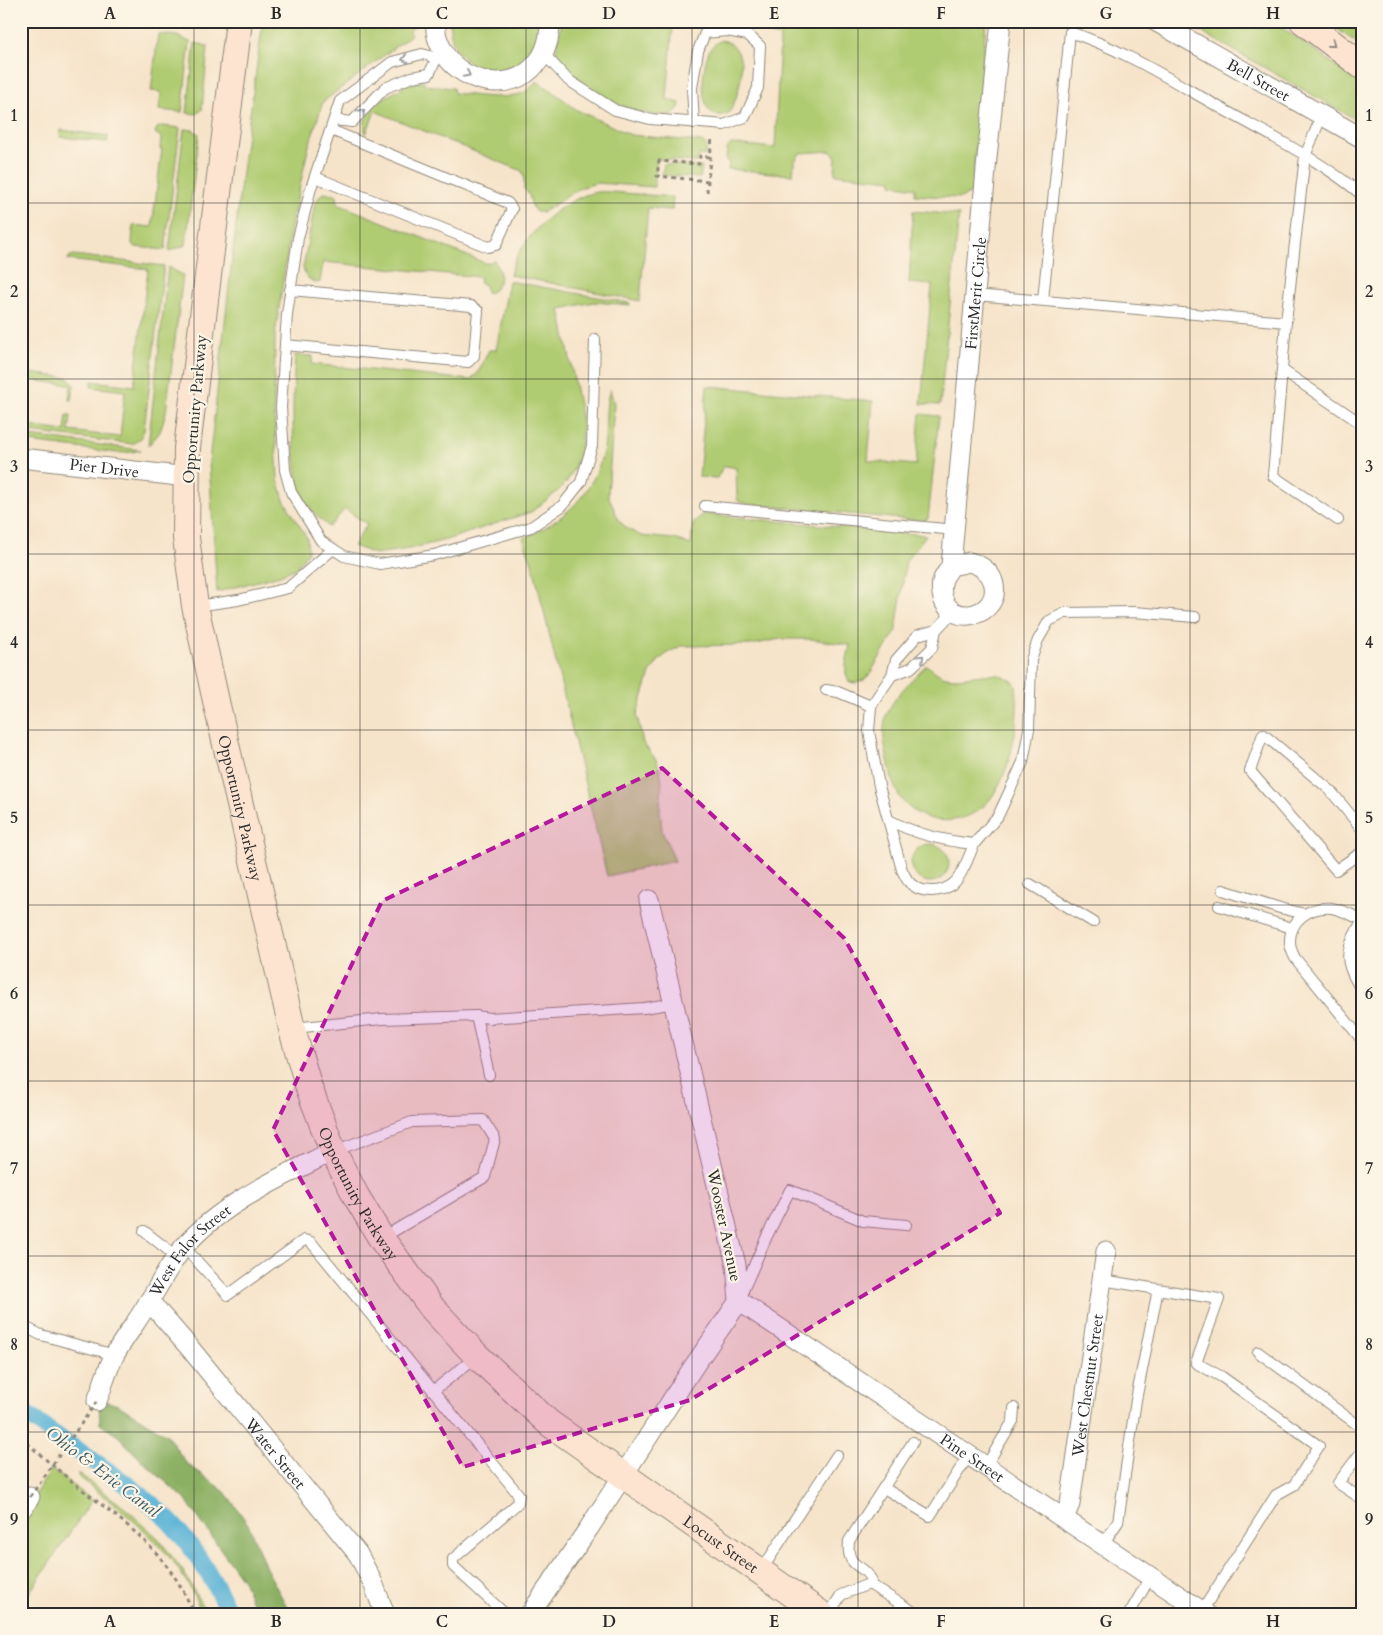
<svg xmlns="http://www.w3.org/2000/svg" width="1383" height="1635" viewBox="0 0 1383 1635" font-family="Cardo,serif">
<rect width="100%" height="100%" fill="#fcf5e5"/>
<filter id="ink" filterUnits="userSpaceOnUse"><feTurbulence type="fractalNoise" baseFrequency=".02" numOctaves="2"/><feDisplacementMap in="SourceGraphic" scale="10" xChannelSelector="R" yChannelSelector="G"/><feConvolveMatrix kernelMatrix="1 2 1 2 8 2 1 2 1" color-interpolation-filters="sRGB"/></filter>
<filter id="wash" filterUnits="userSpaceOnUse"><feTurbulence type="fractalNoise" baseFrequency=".0096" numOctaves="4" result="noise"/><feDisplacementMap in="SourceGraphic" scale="20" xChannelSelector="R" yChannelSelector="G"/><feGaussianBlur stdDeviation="1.12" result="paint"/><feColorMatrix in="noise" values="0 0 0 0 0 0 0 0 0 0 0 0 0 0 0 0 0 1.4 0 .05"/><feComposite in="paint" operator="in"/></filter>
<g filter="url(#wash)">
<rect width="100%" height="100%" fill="#f6e4ca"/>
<!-- green -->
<g fill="#b0cc72" stroke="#6e7c4e">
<polygon points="263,21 419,21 409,32 411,35 323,102 308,149 291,227 275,335 274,411 278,479 284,500 307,538 308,552 296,568 280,575 217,592 209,462 243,164"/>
<path d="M450,21h91c-4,68 -94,62 -91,0z"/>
<path d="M562,21h424l-14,172 -12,5 -45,-3v-7l-23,-4v-4l-57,-6 1,-17 -5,-6 -31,2 -6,10 -1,12 -65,-6 1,-7 -3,-1 1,-12 4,-5 44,4 5,-111 -13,-3 -16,-9 -18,-2 -16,-2 -20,6 -24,-3 -6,75 13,4 -1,5 -6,6c-43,8 -91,-29 -118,-58z"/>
<polygon points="1182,21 1271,21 1309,46 1362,85 1362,123"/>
<polygon points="1326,21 1362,21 1362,47 1357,43"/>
<polygon points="158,34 177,36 190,42 182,112 159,110 161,92 151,91"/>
<path d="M722,40c31,7 18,55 7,73 -34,14 -28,-46 -19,-64 3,-4 7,-7 12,-9z"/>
<polygon points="195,43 208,46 202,110 196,114 187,113"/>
<path d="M424,81v4l29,3 1,5c20,2 57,9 74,-3 3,-2 6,-6 8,-9l15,9 26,20 54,25 71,7 4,3v10h-7l-1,6 -3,1 -38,-3 -3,28 -58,-4 -16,5 -37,24h-7c-7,-7 -4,-17 -12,-23v-13l-2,-5 -147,-60 -9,23c-8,-24 18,-37 37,-46v-3z"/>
<polygon points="162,126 180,128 165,250 136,247 132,244 133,225 152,227 162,149 160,149 161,137 155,133 157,128"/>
<polygon points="184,129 193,130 199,134 186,245 169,251"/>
<polygon points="61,130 108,136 107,142 60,137"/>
<polygon points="664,164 702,167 700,178 662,175"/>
<path d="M611,192l62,5 -1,13 -24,-2 -8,93 -130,-26c7,-34 48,-73 82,-82 6,-2 13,-1 19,-1z"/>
<path d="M324,193l13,2 1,9 147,59h4l5,-3c8,12 9,27 -6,33h-2l-1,-8 -6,-2 1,-6 -157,-15 -3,20 -4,1c-8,-4 -11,-6 -13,-15l12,-65 5,-7z"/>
<polygon points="913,211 959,215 940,405 921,404 932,285 909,283"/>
<polygon points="73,255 164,266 144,430 141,438 133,444 21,431 21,425 65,431 67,415 71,415 69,431 120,437 125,391 91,387 92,381 134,386 148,269 68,260 69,257"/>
<polygon points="168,267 183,275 166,412 160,432 148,446"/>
<path d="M509,281l121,22v2l-36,-3 -34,7 22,111v13l-2,17 -6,19 -8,14 -9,9 -26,20 -85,28 -37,9 -34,5 -22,-8 14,-22 -22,-15 -16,18c-9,-8 -18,-15 -24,-26 -16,-26 -12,-113 -10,-146l18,1 -1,8 158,16 8,-7 11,-23h7z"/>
<polygon points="21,372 69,378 74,385 72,400 69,400 71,385 21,379"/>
<polygon points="707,386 873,401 868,461 916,465 920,414 939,416 928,519 922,521 747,504 739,502 737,498 736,468 727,466 723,467 717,478 699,477"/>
<path d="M610,389l4,15 -6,91 11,26 9,8 13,7 33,3 17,6 2,-21 9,-10 224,21 -20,26 -10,70 -27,44 -5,5 -8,3 -7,-1c-7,-12 -1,-24 1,-37l-39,-6h-31l-29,6 -70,1 -12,6 -10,8 -9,13 -13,42 6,28 14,18 3,10 2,10 -2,29 2,21 13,30 -68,15 -74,-310 -10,-28c42,-17 72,-45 81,-91 4,-21 -1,-36 6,-58z"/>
<polygon points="21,435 141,450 132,452 118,453 21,441"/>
<path d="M926,665c6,4 14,11 20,12 20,5 54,-13 70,8 4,34 -3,78 -21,107 -20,34 -68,39 -93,8 -8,-10 -11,-24 -13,-36 -4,-16 -8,-32 -3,-48 7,-19 26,-36 40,-51z"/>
<circle cx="930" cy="863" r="19"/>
<polygon points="52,1469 92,1500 21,1605 21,1514"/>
<path d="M78,1473l47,35 33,30 25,33 24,43h-5c-25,-66 -72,-96 -124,-138z"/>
</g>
<!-- forest -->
<polygon fill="#8cb064" stroke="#5c6e48" points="105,1401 118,1405 167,1435 186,1463 225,1492 248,1524 266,1568 291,1614 256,1614 244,1582 185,1499 141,1460 118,1436 100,1424 99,1405"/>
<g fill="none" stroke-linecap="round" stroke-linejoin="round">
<!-- canal -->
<path stroke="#58b2d6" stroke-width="18" d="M21,1410c44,35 95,62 137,100 30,28 55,66 71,104"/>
</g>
</g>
<g filter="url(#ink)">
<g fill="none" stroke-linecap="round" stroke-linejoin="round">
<!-- lane casing -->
<g stroke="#90887a" stroke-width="12">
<g id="lane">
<polyline points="544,54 568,80 615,110 650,119 713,124 724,125 745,117 758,88 760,46 748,35 727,31 705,33 698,51 692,88 694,123"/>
<polyline points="437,58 422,54 392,62 340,101 311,188 298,238 287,314 281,407 285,470 291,492 321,541 344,556 380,564 434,555 531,527 562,506 581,482 592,446 595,339"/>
<polyline points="334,120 352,122 385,88 412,77 429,74 437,58 443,54"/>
<polyline points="315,177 488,247 496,245 512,209 508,203 331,130"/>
<polyline points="975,295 1286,322 1273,476 1338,520"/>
<path d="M1043,300l27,-268c52,17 101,48 149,75 48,27 100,52 143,88"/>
<polyline points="1286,322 1305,156 1322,115"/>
<polyline points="285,345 468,362 474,356 478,311 471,306 290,290"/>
<polyline points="1282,370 1362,424"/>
<polyline points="705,506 955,530"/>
<polyline points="196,606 238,600 288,588 333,549"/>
<path d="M953,612l-17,18 -18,5 -22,25 -4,15 -21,31 -2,25 10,55 23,84c2,4 4,8 6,11 11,13 33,13 46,2 8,-7 16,-29 20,-39"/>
<polyline points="892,675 911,668 932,648 936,630"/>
<polyline points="826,690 838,692 871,706"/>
<path d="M889,820c26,14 56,21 85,24l24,-28 25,-54 6,-33 2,-69 7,-20 11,-19 16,-8 69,-1 61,5"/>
<polyline points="1362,829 1330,790 1263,734 1250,771 1336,870 1362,852"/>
<polyline points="1030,884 1093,922"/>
<polyline points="1223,890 1280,908 1305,914"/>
<polyline points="1219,906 1292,928"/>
<path d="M1362,920c-10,-5 -19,-10 -30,-12 -22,-2 -43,12 -42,35 0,5 3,11 5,15l67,82"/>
<polyline points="476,1016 489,1018 644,1008 675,1003"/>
<polyline points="293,1028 382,1019 476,1016 489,1075"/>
<polyline points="334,1151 412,1122 483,1120 495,1139 485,1177 382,1238"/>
<polyline points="144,1231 177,1257"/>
<polyline points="184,1247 228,1295 304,1240 311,1242 519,1495 518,1503 453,1559 453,1566 505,1614"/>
<polyline points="1102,1280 1219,1299 1196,1363 1222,1377 1319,1446 1294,1485 1276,1495 1202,1611"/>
<polyline points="741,1295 767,1236 790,1190 863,1221 906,1225"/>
<polyline points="21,1325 41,1335 115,1355"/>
<polyline points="1258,1352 1362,1428"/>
<polyline points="433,1391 476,1357"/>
<polyline points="1362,1451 1338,1483 1362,1499"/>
<polyline points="986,1466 1013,1421 1014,1408"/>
<polyline points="884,1488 930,1516 969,1455"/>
<polyline points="1103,1544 1118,1522 1136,1400 1158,1289"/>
<polyline points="761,1571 837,1455"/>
<polyline points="869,1584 917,1614"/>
<path d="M829,1614l12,-19 28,-11 2,-4c-7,-18 -25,-9 -22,-39l64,-99"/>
<polyline points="1129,1614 1151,1576"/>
<polyline points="1182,1614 1189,1602"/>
</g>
</g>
<!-- street casing -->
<g stroke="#90887a" stroke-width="21">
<g id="street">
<path d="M437,21c-3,9 0,18 4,26 15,35 69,49 95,17 11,-12 14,-27 14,-43"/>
<path id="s1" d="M1155,21l207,117"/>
<path id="s2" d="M21,458l166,19"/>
<path d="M970,562c10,3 19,8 23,19 11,35 -45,49 -51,13 -1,-5 -1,-10 1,-15 2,-5 6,-9 8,-13z"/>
<path id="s3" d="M951,566l36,-408 14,-137"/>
<path d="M1362,930c-12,22 -13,31 0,52"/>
<path id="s4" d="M149,1301l40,46 169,207 15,29 12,31"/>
<path id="s5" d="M739,1301l467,313"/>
<path id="s6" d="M97,1401c6,-15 10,-32 18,-47 10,-17 23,-34 33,-51 12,-19 21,-38 35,-55 38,-45 99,-71 150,-97"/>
<polyline points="21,1510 30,1497"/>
<path id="s7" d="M1064,1518l6,-14 36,-253"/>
<polyline points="530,1614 589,1528 694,1366 739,1301 736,1265 649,900"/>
</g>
</g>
<!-- secondary casing -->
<g stroke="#90887a" stroke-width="28">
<g id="secondary">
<path id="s8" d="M239,21l-52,427 -1,90 9,68 23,104 75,323 16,55 24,63 23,45 25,42 52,71 44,47 72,67 272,191"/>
<polyline points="1303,21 1362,66"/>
</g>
</g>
<!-- path -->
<g stroke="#90887a" stroke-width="3" stroke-dasharray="4 4" stroke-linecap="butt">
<polyline points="708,181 657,176 659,161 699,164 700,156 710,157"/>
<polyline points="707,192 712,137"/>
<path d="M21,1438c18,15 35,31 53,45 51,41 94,67 120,131"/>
</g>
<!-- lane -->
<use href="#lane" stroke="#fff" stroke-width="10"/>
<!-- street -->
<use href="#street" stroke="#fff" stroke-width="19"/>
<!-- secondary -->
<use href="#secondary" stroke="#fde4d1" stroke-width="26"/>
<!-- path-bridge -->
<polyline stroke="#90887a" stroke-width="3" stroke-dasharray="4 4" stroke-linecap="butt" points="30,1497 97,1401"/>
</g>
<!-- one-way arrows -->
<defs><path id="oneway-chevron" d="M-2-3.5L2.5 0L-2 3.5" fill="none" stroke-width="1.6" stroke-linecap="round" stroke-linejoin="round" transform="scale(1.25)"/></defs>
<use stroke="#94887e" href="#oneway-chevron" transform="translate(1332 44) rotate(37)"/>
<g stroke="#a0a0a0">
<use href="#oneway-chevron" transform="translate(405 59) rotate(164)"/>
<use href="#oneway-chevron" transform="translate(467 74) rotate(27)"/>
<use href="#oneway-chevron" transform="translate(362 112) rotate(-46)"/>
<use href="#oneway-chevron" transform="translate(921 658) rotate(-44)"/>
</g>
</g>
<!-- marked area -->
<path fill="#b5179e" fill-opacity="0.2" stroke="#b5179e" stroke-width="4" stroke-dasharray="10 6" stroke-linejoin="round" d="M662,768l182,170 156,275 -310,187 -227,67 -190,-337 109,-229z"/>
<!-- grid -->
<path fill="none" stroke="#2b2b2b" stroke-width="1" stroke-opacity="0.55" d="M194,21v1593M360,21v1593M526,21v1593M692,21v1593M858,21v1593M1024,21v1593M1190,21v1593M21,203h1341M21,379h1341M21,554h1341M21,730h1341M21,905h1341M21,1081h1341M21,1256h1341M21,1432h1341"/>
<g text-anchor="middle" stroke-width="4.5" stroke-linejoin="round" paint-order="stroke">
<!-- street labels -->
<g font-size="16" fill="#2b2b2b" stroke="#fcf5e5">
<text dy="6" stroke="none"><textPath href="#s1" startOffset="119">Bell Street</textPath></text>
<text dy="6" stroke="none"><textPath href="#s3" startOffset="274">FirstMerit Circle</textPath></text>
<text transform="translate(194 409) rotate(-85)" y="6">Opportunity Parkway</text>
<text dy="6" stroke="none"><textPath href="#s2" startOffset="84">Pier Drive</textPath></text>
<text dy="6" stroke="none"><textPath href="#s8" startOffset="796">Opportunity Parkway</textPath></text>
<text dy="6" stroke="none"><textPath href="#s8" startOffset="1201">Opportunity Parkway</textPath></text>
<text transform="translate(725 1225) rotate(78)" y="6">Wooster Avenue</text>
<text dy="6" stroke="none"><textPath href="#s6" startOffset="179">West Falor Street</textPath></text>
<text dy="6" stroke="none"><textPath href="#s7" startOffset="135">West Chestnut Street</textPath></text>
<text dy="6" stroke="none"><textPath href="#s4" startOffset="198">Water Street</textPath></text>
<text dy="6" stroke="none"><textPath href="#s5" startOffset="281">Pine Street</textPath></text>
<text dy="6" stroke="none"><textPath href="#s8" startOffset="1712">Locust Street</textPath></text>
</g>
<!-- water labels -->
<g font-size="18" font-style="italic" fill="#3b5a67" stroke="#fcf5e5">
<text transform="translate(103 1472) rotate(37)" y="6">Ohio &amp; Erie Canal</text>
</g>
</g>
<!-- margin -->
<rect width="1383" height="1635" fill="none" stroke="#fcf5e5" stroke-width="55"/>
<rect x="28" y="28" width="1328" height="1580" fill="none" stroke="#2b2b2b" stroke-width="2"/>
<g font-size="16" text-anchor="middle" font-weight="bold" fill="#2b2b2b">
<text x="110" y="19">A</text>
<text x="276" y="19">B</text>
<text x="442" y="19">C</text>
<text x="609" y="19">D</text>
<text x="774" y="19">E</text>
<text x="941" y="19">F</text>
<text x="1106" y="19">G</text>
<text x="1273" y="19">H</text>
<text x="14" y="121">1</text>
<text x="1369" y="121">1</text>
<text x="14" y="297">2</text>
<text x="1369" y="297">2</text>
<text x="14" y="472">3</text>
<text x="1369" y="472">3</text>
<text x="14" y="648">4</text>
<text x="1369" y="648">4</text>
<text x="14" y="823">5</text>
<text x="1369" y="823">5</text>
<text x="14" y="999">6</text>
<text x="1369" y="999">6</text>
<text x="14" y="1174">7</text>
<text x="1369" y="1174">7</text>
<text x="14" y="1350">8</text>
<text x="1369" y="1350">8</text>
<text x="14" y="1525">9</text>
<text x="1369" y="1525">9</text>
<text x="110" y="1627">A</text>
<text x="276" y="1627">B</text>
<text x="442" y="1627">C</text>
<text x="609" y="1627">D</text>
<text x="774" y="1627">E</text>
<text x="941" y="1627">F</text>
<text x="1106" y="1627">G</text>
<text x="1273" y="1627">H</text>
</g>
</svg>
